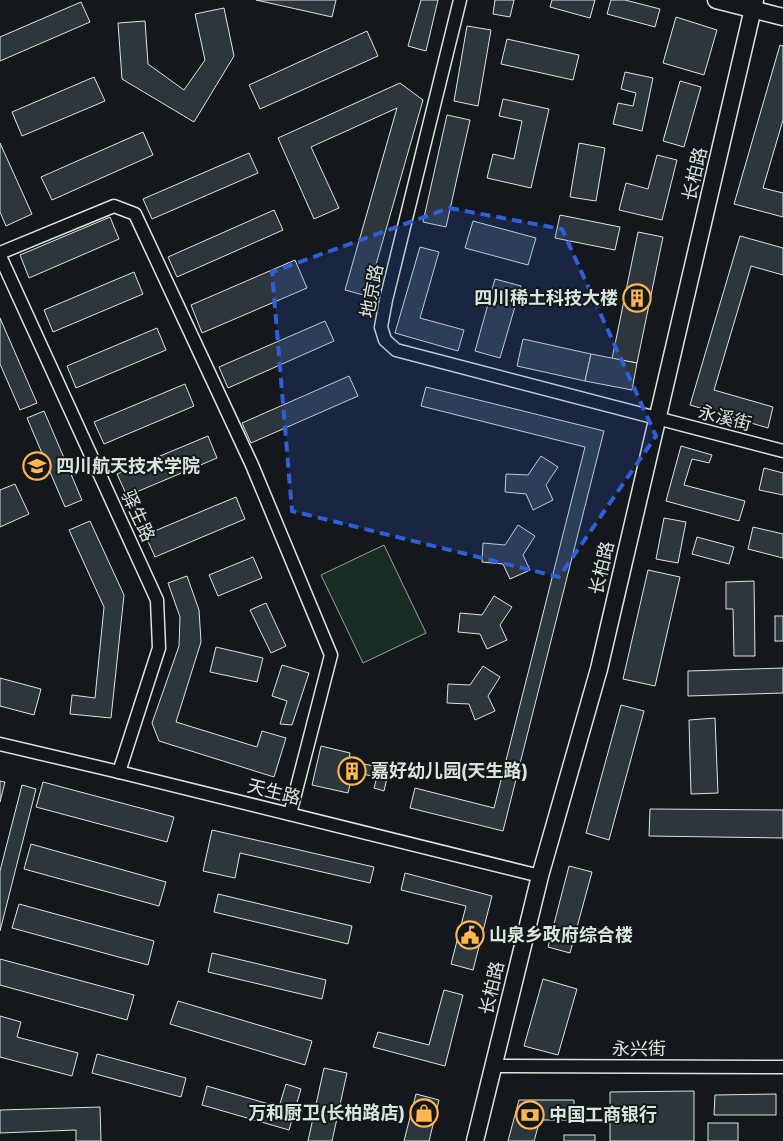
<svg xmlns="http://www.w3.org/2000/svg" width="783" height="1141" viewBox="0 0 783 1141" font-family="Montserrat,'Noto Sans SC',sans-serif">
<rect width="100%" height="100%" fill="#14181c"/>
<!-- green -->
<polygon fill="#1a2d24" stroke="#939e99" points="384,545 426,633 363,663 321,575"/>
<!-- building -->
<g fill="#2c363c" stroke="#d8e6dc">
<polygon points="256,0 336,0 332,17"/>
<polygon points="421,0 438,0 426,51 408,46"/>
<polygon points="495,0 514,0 510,17 493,14"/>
<polygon points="552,0 595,0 590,18 550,7"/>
<polygon points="611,0 625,0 660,9 655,27 607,14"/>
<polygon points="81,2 90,22 0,61 0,37"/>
<polygon points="224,8 234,56 194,122 122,79 118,23 145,21 148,64 184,90 205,60 195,14"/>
<polygon points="676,17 717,30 704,75 663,63"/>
<polygon points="467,26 491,30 478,106 454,101"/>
<polygon points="367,31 378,56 260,109 249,85"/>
<polygon points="507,39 579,55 573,80 501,64"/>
<polygon points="780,45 783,46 783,120 763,188 783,193 783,217 734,204"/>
<polygon points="625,72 653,78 642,131 613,124 618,103 633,106 636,93 621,89"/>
<polygon points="94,77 105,101 22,136 12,112"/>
<polygon points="680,81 701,87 684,147 663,141"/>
<polygon points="400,83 423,100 367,296 345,290 397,108 311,147 339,208 314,219 278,138"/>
<polygon points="503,99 549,109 531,188 487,178 493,154 514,159 522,121 499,116"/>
<polygon points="447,115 470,120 446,227 423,222"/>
<polygon points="143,132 153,155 52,200 41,177"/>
<polygon points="0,143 32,214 6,226 0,212"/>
<polygon points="579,143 605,148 596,201 570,197"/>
<polygon points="249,153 258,173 152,219 143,199"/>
<polygon points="657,155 677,160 662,220 619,210 626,183 648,189"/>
<polygon points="274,210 283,230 177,277 168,257"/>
<polygon points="560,215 620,227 615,250 555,238"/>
<polygon points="110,217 119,239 29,278 20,255"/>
<polygon points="473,221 536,238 528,265 465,248"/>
<polygon points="638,232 663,237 637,363 612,359"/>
<polygon points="740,236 783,248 783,275 751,266 714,390 773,407 768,428 690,405"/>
<polygon points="420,247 439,252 420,318 464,330 458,351 395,333"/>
<polygon points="295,260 307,288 202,333 191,305"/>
<polygon points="134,272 143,294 53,332 44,310"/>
<polygon points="495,279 521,286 500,358 475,351"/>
<polygon points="0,318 37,403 20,410 0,364"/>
<polygon points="325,321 334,341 228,388 219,367"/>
<polygon points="157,328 166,350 76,388 67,366"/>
<polygon points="523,339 591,354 585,381 517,366"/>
<polygon points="591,354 637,363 632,390 585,381"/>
<polygon points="349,376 358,396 251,443 242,423"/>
<polygon points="185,384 194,406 104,444 94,422"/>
<polygon points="426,387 604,431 503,831 410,808 415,788 494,808 585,447 421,406"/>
<polygon points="44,411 82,500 65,507 27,418"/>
<polygon points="208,436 217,458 127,496 117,474"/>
<polygon points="681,446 712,455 709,463 692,459 684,485 745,501 739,521 666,501"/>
<polygon points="541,456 558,467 546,485 553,500 533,510 526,494 505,492 506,474 528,475"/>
<polygon points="764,468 783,473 783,495 759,490"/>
<polygon points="15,484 29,514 0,527 0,490"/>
<polygon points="236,497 245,519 155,557 145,535"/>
<polygon points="664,518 686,522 678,563 656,559"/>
<polygon points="90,521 124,595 111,718 70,714 72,695 95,698 104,607 69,530"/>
<polygon points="518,525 535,536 523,555 530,570 510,579 503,564 482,562 483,543 505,545"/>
<polygon points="753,527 783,534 783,558 748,549"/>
<polygon points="697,537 734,547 729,564 692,554"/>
<polygon points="253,557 262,578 218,596 209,575"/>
<polygon points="648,570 680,577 655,686 623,679"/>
<polygon points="187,576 199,610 201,642 176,722 257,747 262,731 286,738 274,777 159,741 152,723 179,646 180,617 168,583"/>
<polygon points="754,581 755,656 734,656 733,609 726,609 726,582"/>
<polygon points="494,596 512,607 500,625 507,640 487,649 480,634 458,632 460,613 482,615"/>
<polygon points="266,603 286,646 271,653 250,610"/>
<rect x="775" y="616" width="8" height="25"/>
<polygon points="216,647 263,658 257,682 210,672"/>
<polygon points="282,665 309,673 292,725 280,724 287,701 272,696"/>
<polygon points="483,666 500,677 488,696 495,711 475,720 469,704 447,703 448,684 470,685"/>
<polygon points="783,668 783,693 688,696 688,671"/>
<polygon points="0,678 41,689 34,715 0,706"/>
<polygon points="621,705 644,711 609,840 586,833"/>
<polygon points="715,718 718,793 691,794 689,720"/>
<polygon points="321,746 350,753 349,761 389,769 384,791 374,788 377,777 353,772 348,793 312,785"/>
<polygon points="0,781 5,782 0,802"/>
<polygon points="43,782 174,817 167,842 36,807"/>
<polygon points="22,785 36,789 0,931 0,871"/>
<polygon points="650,809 783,810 783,838 649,836"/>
<polygon points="212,830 374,867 370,883 240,853 235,878 203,871"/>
<polygon points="31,844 166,882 159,906 24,869"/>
<polygon points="569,866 592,872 570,953 548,947"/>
<polygon points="405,873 492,896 473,970 451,964 466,906 401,890"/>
<polygon points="218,894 352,926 348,944 214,912"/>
<polygon points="19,904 154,941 148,965 12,928"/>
<polygon points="212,953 326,980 322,999 208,972"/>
<polygon points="0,959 134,995 127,1020 0,985"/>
<polygon points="543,979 577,989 558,1055 524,1046"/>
<polygon points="444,990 463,995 445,1066 373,1047 378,1032 429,1045"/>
<polygon points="178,1001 312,1041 305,1065 170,1024"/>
<polygon points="0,1016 21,1022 17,1037 78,1053 72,1076 0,1057"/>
<polygon points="97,1054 186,1078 181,1097 92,1073"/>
<polygon points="324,1068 347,1073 332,1141 308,1141"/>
<polygon points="286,1084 301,1089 289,1130 202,1105 207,1086 279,1107"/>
<polygon points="694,1091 694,1141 610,1141 610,1092"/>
<polygon points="416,1094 439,1100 429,1141 404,1141"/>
<polygon points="776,1094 776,1115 714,1115 715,1095"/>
<polygon points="519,1100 574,1100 574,1120 540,1120 534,1141 508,1141"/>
<polygon points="100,1107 101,1141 76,1141 76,1130 0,1133 0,1110"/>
<rect x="708" y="1123" width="30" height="18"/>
<rect x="564" y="1135" width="31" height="6"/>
</g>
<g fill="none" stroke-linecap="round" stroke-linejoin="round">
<!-- minor casing -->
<g stroke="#d8e6dc" stroke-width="15">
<g id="minor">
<polyline points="460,0 386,300 381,327 385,340 396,350 783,451"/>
<polyline points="0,253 114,206 135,214 252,465 331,655 290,814"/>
<polyline points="0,256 157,600 159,648 119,772"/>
<polyline points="0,744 119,772 540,876"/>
<polyline points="494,1066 783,1067"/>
</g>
</g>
<!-- tertiary casing -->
<g stroke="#d8e6dc" stroke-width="19">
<g id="tertiary">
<polyline points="716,0 783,17"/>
<polyline points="475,1141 540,876 599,669 755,0"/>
</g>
</g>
<!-- minor -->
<use href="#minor" stroke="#14181c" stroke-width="12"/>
<!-- tertiary -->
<use href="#tertiary" stroke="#14181c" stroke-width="16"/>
</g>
<!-- marked area -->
<path fill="#305dd8" fill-opacity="0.2" stroke="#305dd8" stroke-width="4" stroke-dasharray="10 6" stroke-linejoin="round" d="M449,208l113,21 94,207 -97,141 -267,-66 -20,-239z"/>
<!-- icons -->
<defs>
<g id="building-ring" transform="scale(1.4375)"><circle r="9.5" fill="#14181c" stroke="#ffb74d" stroke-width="1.5"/><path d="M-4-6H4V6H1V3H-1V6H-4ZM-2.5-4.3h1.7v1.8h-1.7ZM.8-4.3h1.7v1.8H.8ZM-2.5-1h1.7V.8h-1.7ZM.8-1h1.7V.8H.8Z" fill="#ffb74d"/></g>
<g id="university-ring" transform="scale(1.4375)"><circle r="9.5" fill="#14181c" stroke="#ffb74d" stroke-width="1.5"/><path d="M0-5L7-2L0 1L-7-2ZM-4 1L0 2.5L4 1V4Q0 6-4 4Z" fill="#ffb74d"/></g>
<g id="civic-ring" transform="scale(1.4375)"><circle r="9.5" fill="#14181c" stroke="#ffb74d" stroke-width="1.5"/><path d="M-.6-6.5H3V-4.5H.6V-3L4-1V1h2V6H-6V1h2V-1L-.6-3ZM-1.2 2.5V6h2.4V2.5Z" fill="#ffb74d"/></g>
<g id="shop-ring" transform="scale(1.4375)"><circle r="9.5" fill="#14181c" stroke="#ffb74d" stroke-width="1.5"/><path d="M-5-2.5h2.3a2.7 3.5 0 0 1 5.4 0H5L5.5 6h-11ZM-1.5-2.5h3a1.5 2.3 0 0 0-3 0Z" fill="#ffb74d"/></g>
<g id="bank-ring" transform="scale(1.4375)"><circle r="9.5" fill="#14181c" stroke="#ffb74d" stroke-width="1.5"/><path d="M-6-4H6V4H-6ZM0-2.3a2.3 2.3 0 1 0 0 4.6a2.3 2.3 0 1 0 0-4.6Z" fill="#ffb74d"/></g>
</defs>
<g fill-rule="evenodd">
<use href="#building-ring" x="637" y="298"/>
<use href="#university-ring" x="37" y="466"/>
<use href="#building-ring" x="352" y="771"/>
<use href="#civic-ring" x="470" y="935"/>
<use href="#shop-ring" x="424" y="1113"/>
<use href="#bank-ring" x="530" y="1115"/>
</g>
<g text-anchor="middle" stroke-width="4" stroke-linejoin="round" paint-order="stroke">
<!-- street labels -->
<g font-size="18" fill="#d8e6dc" stroke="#14181c">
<text transform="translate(695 174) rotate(-77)" y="6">长柏路</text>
<text transform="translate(372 291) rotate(-79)" y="6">地京路</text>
<text transform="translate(725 418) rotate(14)" y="6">永溪街</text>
<text transform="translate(138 516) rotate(65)" y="6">驿生路</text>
<text transform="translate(602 568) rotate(-77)" y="6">长柏路</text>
<text transform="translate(274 792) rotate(14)" y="6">天生路</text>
<text transform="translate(492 988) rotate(-77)" y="6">长柏路</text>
<text x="639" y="1055">永兴街</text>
</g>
<!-- poi labels -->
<g font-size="18" font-weight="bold" fill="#d8e6dc" stroke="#14181c" text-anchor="start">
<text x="618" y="304" text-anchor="end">四川稀土科技大楼</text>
<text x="56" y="472">四川航天技术学院</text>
<text x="371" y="777">嘉好幼儿园(天生路)</text>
<text x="489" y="941">山泉乡政府综合楼</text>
<text x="405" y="1119" text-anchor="end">万和厨卫(长柏路店)</text>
<text x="549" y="1121">中国工商银行</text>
</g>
</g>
</svg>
